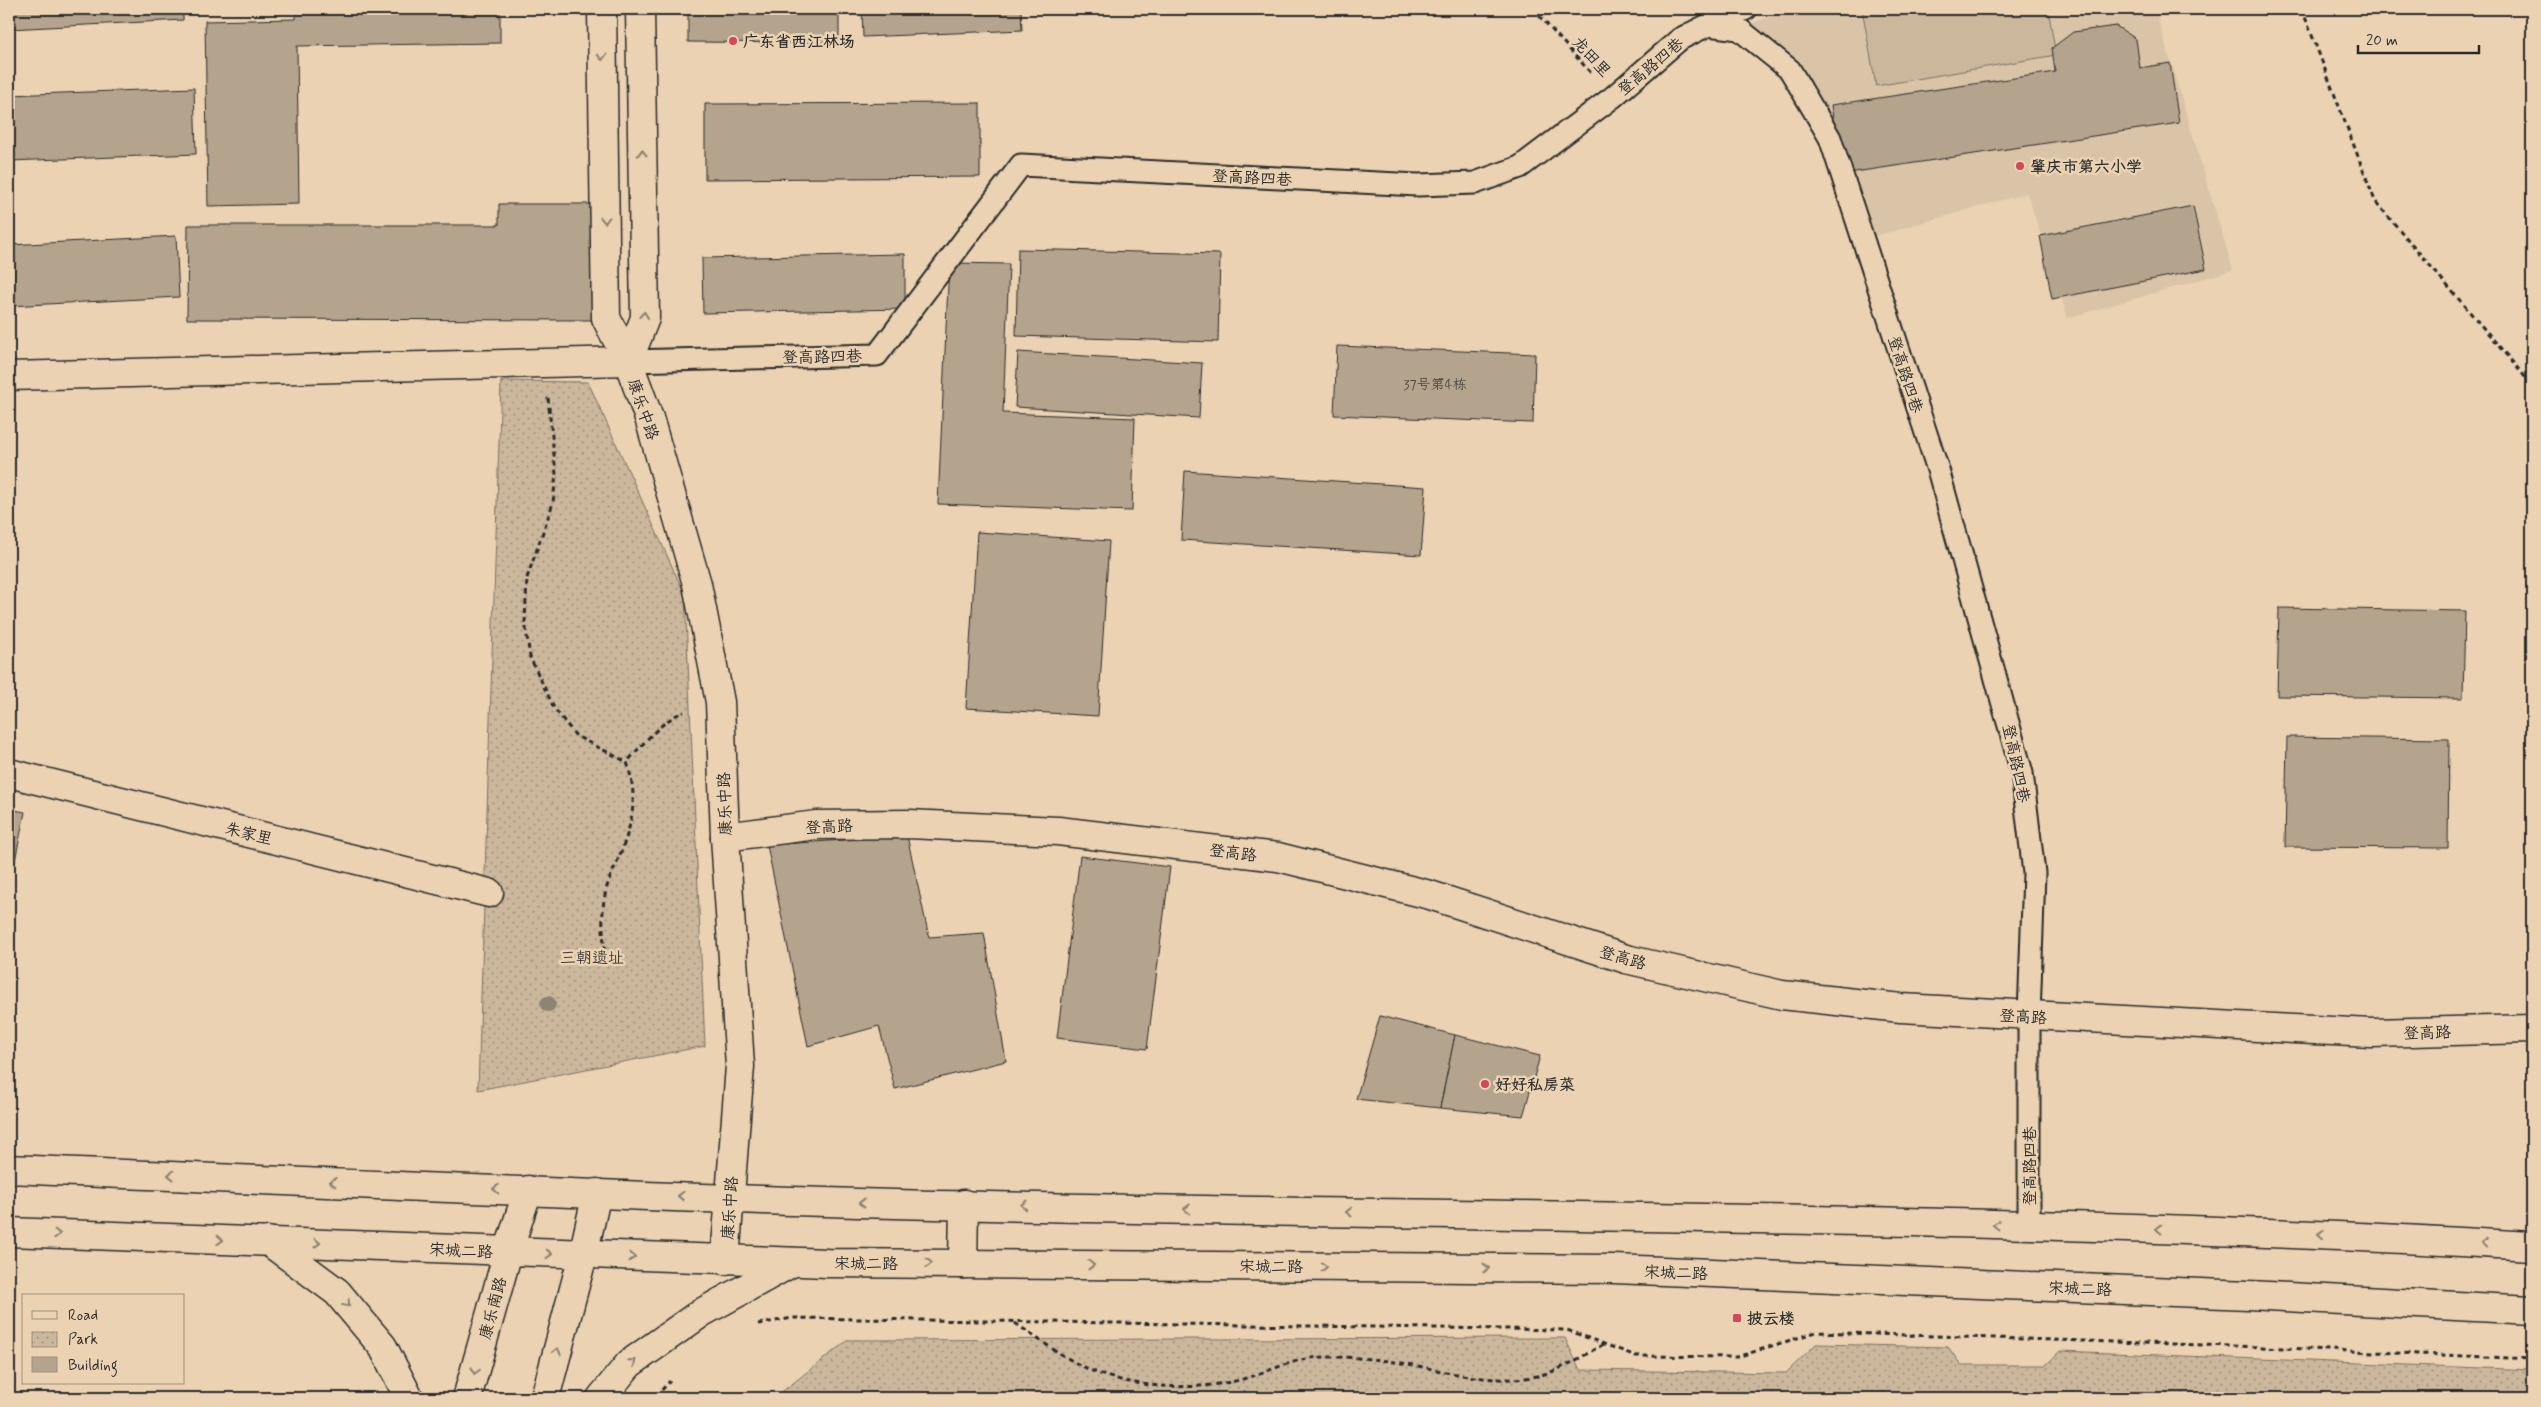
<svg xmlns="http://www.w3.org/2000/svg" width="2541" height="1407" viewBox="0 0 2541 1407" font-family="Mynerve,'LXGW WenKai TC',sans-serif">
<defs>
<pattern id="park-dots" width="8" height="8" patternUnits="userSpaceOnUse" patternTransform="scale(1.25)"><rect width="8" height="8" fill="#cbb79c"/><path d="M2 2h.1M6 6h.1" fill="none" stroke="#a5957f" stroke-width="1.8" stroke-linecap="round"/></pattern>
</defs>
<rect width="100%" height="100%" fill="#ead2b2"/>
<filter id="ink" filterUnits="userSpaceOnUse"><feTurbulence type="fractalNoise" baseFrequency=".02" numOctaves="2"/><feDisplacementMap in="SourceGraphic" scale="10" xChannelSelector="R" yChannelSelector="G"/><feConvolveMatrix kernelMatrix="1 2 1 2 8 2 1 2 1" color-interpolation-filters="sRGB"/></filter>
<g filter="url(#ink)">
<!-- built -->
<polygon fill="#dac4a7" points="1787,9 2155,9 2233,270 2068,318 2027,193 1861,240 1830,138 1790,70 1739,29"/>
<!-- grass -->
<polygon fill="#cbb79c" stroke="#7b7164" points="1862,9 2048,9 2056,55 1876,86"/>
<!-- park -->
<g fill="url(#park-dots)" stroke="#7b7164">
<polygon points="501,381 588,382 685,595 705,1046 478,1090"/>
<polygon points="1565,1338 1580,1370 1786,1373 1816,1344 1948,1347 1961,1365 2046,1365 2060,1351 2532,1370 2532,1398 774,1398 848,1340"/>
</g>
<!-- building -->
<g fill="#b5a48d" stroke="#2b2b2b">
<polygon points="9,9 183,9 183,20 9,29"/>
<polygon points="296,9 500,9 500,43 297,46 299,204 208,206 205,21 296,19"/>
<polygon points="688,9 839,9 839,43 688,42"/>
<polygon points="862,9 1021,9 1022,30 863,37"/>
<polygon points="2116,26 2136,39 2140,68 2170,63 2179,123 1842,174 1831,105 2055,72 2052,48 2073,32"/>
<polygon points="194,88 196,154 9,161 9,95"/>
<polygon points="980,103 980,177 705,179 705,104"/>
<polygon points="499,204 595,204 595,320 187,319 188,225 499,225"/>
<polygon points="2193,206 2206,269 2052,299 2040,236"/>
<polygon points="176,236 179,297 9,306 9,245"/>
<polygon points="1018,249 1220,254 1218,342 1016,336"/>
<polygon points="905,254 905,309 703,313 702,258"/>
<polygon points="949,263 1009,264 1003,413 1135,418 1132,511 938,504"/>
<polygon points="1337,346 1535,354 1533,423 1334,415"/>
<polygon points="1018,352 1202,363 1199,418 1015,407"/>
<polygon points="1185,471 1426,487 1421,555 1181,540"/>
<polygon points="977,532 1109,541 1098,716 966,708"/>
<polygon points="2279,608 2465,611 2463,698 2277,696"/>
<polygon points="2287,737 2449,739 2448,848 2285,847"/>
<polygon points="9,809 25,812 9,890"/>
<polygon points="907,836 929,937 984,933 1006,1061 895,1089 879,1026 808,1046 767,845"/>
<polygon points="1080,856 1170,867 1147,1049 1057,1038"/>
<polygon points="1380,1016 1455,1035 1440,1108 1356,1099"/>
<polygon points="1455,1035 1540,1056 1523,1116 1440,1108"/>
</g>
<g fill="none" stroke-linecap="round" stroke-linejoin="round">
<!-- lane casing -->
<g stroke="#2b2b2b" stroke-width="25">
<g id="lane">
<polyline points="1710,24 1746,9"/>
<polyline points="628,361 877,355 1021,165 1418,185 1475,183 1520,167 1613,97 1680,39 1708,25 1739,29 1790,70 1830,138 1939,473 2022,773 2034,873 2029,1016 2029,1225"/>
</g>
</g>
<!-- street casing -->
<g stroke="#2b2b2b" stroke-width="31">
<g id="street">
<polyline points="9,376 628,361"/>
<polyline points="9,773 489,893"/>
<polyline points="725,837 816,825 909,824 1058,831 1278,857 1430,895 1626,959 1782,995 1901,1008 2371,1033 2532,1029"/>
</g>
</g>
<!-- secondary casing -->
<g stroke="#2b2b2b" stroke-width="31">
<g id="secondary">
<polyline points="602,9 606,318 628,361 649,418 697,584 720,702 725,837 740,1066 725,1260"/>
<polyline points="628,361 645,318 640,9"/>
<path d="M9,1169c283,12 566,26 849,34 558,15 1117,10 1674,43"/>
<polyline points="9,1232 827,1263 1614,1269 2249,1295 2532,1310"/>
<polyline points="268,1241 337,1292 383,1347 409,1398"/>
<polyline points="963,1264 964,1204"/>
<polyline points="467,1398 508,1252 528,1190"/>
<polyline points="545,1398 583,1255 597,1193"/>
<polyline points="601,1398 629,1364 701,1313 793,1262"/>
</g>
</g>
<!-- path -->
<g stroke="#2b2b2b" stroke-width="3" stroke-dasharray="5 4" stroke-linecap="butt">
<polyline points="1533,9 1591,73"/>
<polyline points="2302,9 2375,201 2532,385"/>
<polyline points="548,398 556,474 553,503 527,578 525,622 530,657 554,708 576,736 627,762"/>
<path d="M605,960c-1,-22 -5,-47 1,-69 2,-10 7,-20 11,-29 15,-37 22,-61 10,-100 14,-16 37,-44 57,-50"/>
<path d="M1015,1323c26,18 51,37 80,49 41,17 106,19 148,7 30,-9 56,-23 87,-22 28,0 56,3 83,8 39,8 79,19 119,12 26,-4 50,-21 72,-33"/>
<polyline points="758,1324 793,1318 1567,1330 1636,1356 1737,1357 1816,1332 2262,1347 2532,1359"/>
<polyline points="659,1398 659,1393 670,1381"/>
</g>
<!-- lane -->
<use href="#lane" stroke="#ead2b2" stroke-width="21"/>
<!-- street -->
<use href="#street" stroke="#ead2b2" stroke-width="28"/>
<!-- secondary -->
<use href="#secondary" stroke="#ead2b2" stroke-width="28"/>
</g>
<!-- trees -->
<circle fill="#8e8271" cx="548" cy="1004" r="8"/>
<!-- one-way arrows -->
<defs><path id="oneway-chevron" d="M-2-3.5L2.5 0L-2 3.5" fill="none" stroke-width="1.6" stroke-linecap="round" stroke-linejoin="round" transform="scale(1.25)"/></defs>
<g stroke="#8a7e6e">
<use href="#oneway-chevron" transform="translate(602 57) rotate(89)"/>
<use href="#oneway-chevron" transform="translate(642 153) rotate(-91)"/>
<use href="#oneway-chevron" transform="translate(605 220) rotate(89)"/>
<use href="#oneway-chevron" transform="translate(644 315) rotate(-83)"/>
<use href="#oneway-chevron" transform="translate(171 1175) rotate(-178)"/>
<use href="#oneway-chevron" transform="translate(333 1182) rotate(-178)"/>
<use href="#oneway-chevron" transform="translate(496 1189) rotate(-178)"/>
<use href="#oneway-chevron" transform="translate(681 1196) rotate(-178)"/>
<use href="#oneway-chevron" transform="translate(862 1203) rotate(-179)"/>
<use href="#oneway-chevron" transform="translate(1024 1205) rotate(-179)"/>
<use href="#oneway-chevron" transform="translate(1187 1209) rotate(-179)"/>
<use href="#oneway-chevron" transform="translate(1349 1212) rotate(-179)"/>
<use href="#oneway-chevron" transform="translate(1996 1225) rotate(-179)"/>
<use href="#oneway-chevron" transform="translate(2159 1229) rotate(-179)"/>
<use href="#oneway-chevron" transform="translate(57 1234) rotate(2)"/>
<use href="#oneway-chevron" transform="translate(2321 1234) rotate(-177)"/>
<use href="#oneway-chevron" transform="translate(220 1240) rotate(2)"/>
<use href="#oneway-chevron" transform="translate(317 1243) rotate(2)"/>
<use href="#oneway-chevron" transform="translate(2484 1243) rotate(-177)"/>
<use href="#oneway-chevron" transform="translate(549 1254) rotate(2)"/>
<use href="#oneway-chevron" transform="translate(632 1257) rotate(2)"/>
<use href="#oneway-chevron" transform="translate(929 1263)"/>
<use href="#oneway-chevron" transform="translate(1091 1265)"/>
<use href="#oneway-chevron" transform="translate(1324 1267)"/>
<use href="#oneway-chevron" transform="translate(1486 1268)"/>
<use href="#oneway-chevron" transform="translate(347 1304) rotate(50)"/>
<use href="#oneway-chevron" transform="translate(557 1351) rotate(-75)"/>
<use href="#oneway-chevron" transform="translate(633 1362) rotate(-39)"/>
<use href="#oneway-chevron" transform="translate(475 1371) rotate(106)"/>
</g>
</g>
<!-- markers -->
<g fill="#d1495b" stroke="#ead2b2" stroke-width="2">
<circle cx="733" cy="41" r="5"/>
<circle cx="2020" cy="166" r="5"/>
<circle cx="1485" cy="1084" r="5"/>
<rect x="1732" y="1313" width="10" height="10" rx="2.5"/>
</g>
<g text-anchor="middle" stroke-width="5" stroke-linejoin="round" paint-order="stroke">
<!-- number labels -->
<g font-size="14" fill="#4e4944">
<text x="1435" y="389">37号第4栋</text>
</g>
<!-- poi labels -->
<g font-size="16" font-weight="bold" fill="#2b2b2b" stroke="#ead2b2" text-anchor="start">
<text x="743" y="47">广东省西江林场</text>
<text x="2030" y="172">肇庆市第六小学</text>
<text x="1495" y="1090">好好私房菜</text>
<text x="1747" y="1324">披云楼</text>
</g>
<!-- street labels -->
<g font-size="16" fill="#2b2b2b" stroke="#ead2b2">
<text transform="translate(1592 56) rotate(48)" y="6">龙田里</text>
<text transform="translate(1650 66) rotate(-40)" y="6">登高路四巷</text>
<text transform="translate(1252 177) rotate(3)" y="6">登高路四巷</text>
<text transform="translate(822 356) rotate(-1)" y="6">登高路四巷</text>
<text transform="translate(1906 374) rotate(72)" y="6">登高路四巷</text>
<text transform="translate(644 409) rotate(71)" y="6">康乐中路</text>
<text transform="translate(2017 763) rotate(78)" y="6">登高路四巷</text>
<text transform="translate(724 804) rotate(-92)" y="6">康乐中路</text>
<text transform="translate(829 826) rotate(-3)" y="6">登高路</text>
<text transform="translate(249 833) rotate(14)" y="6">朱家里</text>
<text transform="translate(1233 852) rotate(7)" y="6">登高路</text>
<text transform="translate(1623 957) rotate(16)" y="6">登高路</text>
<text transform="translate(2023 1016) rotate(3)" y="6">登高路</text>
<text transform="translate(2427 1032) rotate(-2)" y="6">登高路</text>
<text transform="translate(2029 1166) rotate(-90)" y="6">登高路四巷</text>
<text transform="translate(729 1208) rotate(-86)" y="6">康乐中路</text>
<text transform="translate(461 1250) rotate(3)" y="6">宋城二路</text>
<text x="866" y="1269">宋城二路</text>
<text x="1271" y="1272">宋城二路</text>
<text transform="translate(1676 1272) rotate(2)" y="6">宋城二路</text>
<text transform="translate(2080 1288) rotate(2)" y="6">宋城二路</text>
<text transform="translate(492 1308) rotate(-75)" y="6">康乐南路</text>
</g>
<!-- park labels -->
<g font-size="16" fill="#43403c" stroke="#ead2b2">
<text x="592" y="963">三朝遗址</text>
</g>
</g>
<!-- margin -->
<rect width="2541" height="1407" fill="none" stroke="#ead2b2" stroke-width="30"/>
<rect x="15" y="15" width="2511" height="1377" fill="none" stroke="#2b2b2b" stroke-width="2" filter="url(#ink)"/>
<!-- legend -->
<rect x="22" y="1294" width="162" height="90" fill="#ead2b2" stroke="#9e8f7c"/>
<rect x="32" y="1311" width="25" height="8" fill="#ead2b2" stroke="#9e8f7c"/>
<text x="68" y="1320" font-size="15" fill="#2b2b2b">Road</text>
<rect x="32" y="1332" width="25" height="15" fill="url(#park-dots)" stroke="#9e8f7c"/>
<text x="68" y="1344" font-size="15" fill="#2b2b2b">Park</text>
<rect x="32" y="1357" width="25" height="15" fill="#b5a48d" stroke="#9e8f7c"/>
<text x="68" y="1370" font-size="15" fill="#2b2b2b">Building</text>
<!-- scale -->
<path d="M2358 45v8h121v-8" fill="none" stroke="#2b2b2b" stroke-width="2.5"/>
<text x="2366" y="45" font-size="15" fill="#2b2b2b" stroke="#ead2b2" stroke-width="4" paint-order="stroke">20 m</text>
</svg>
